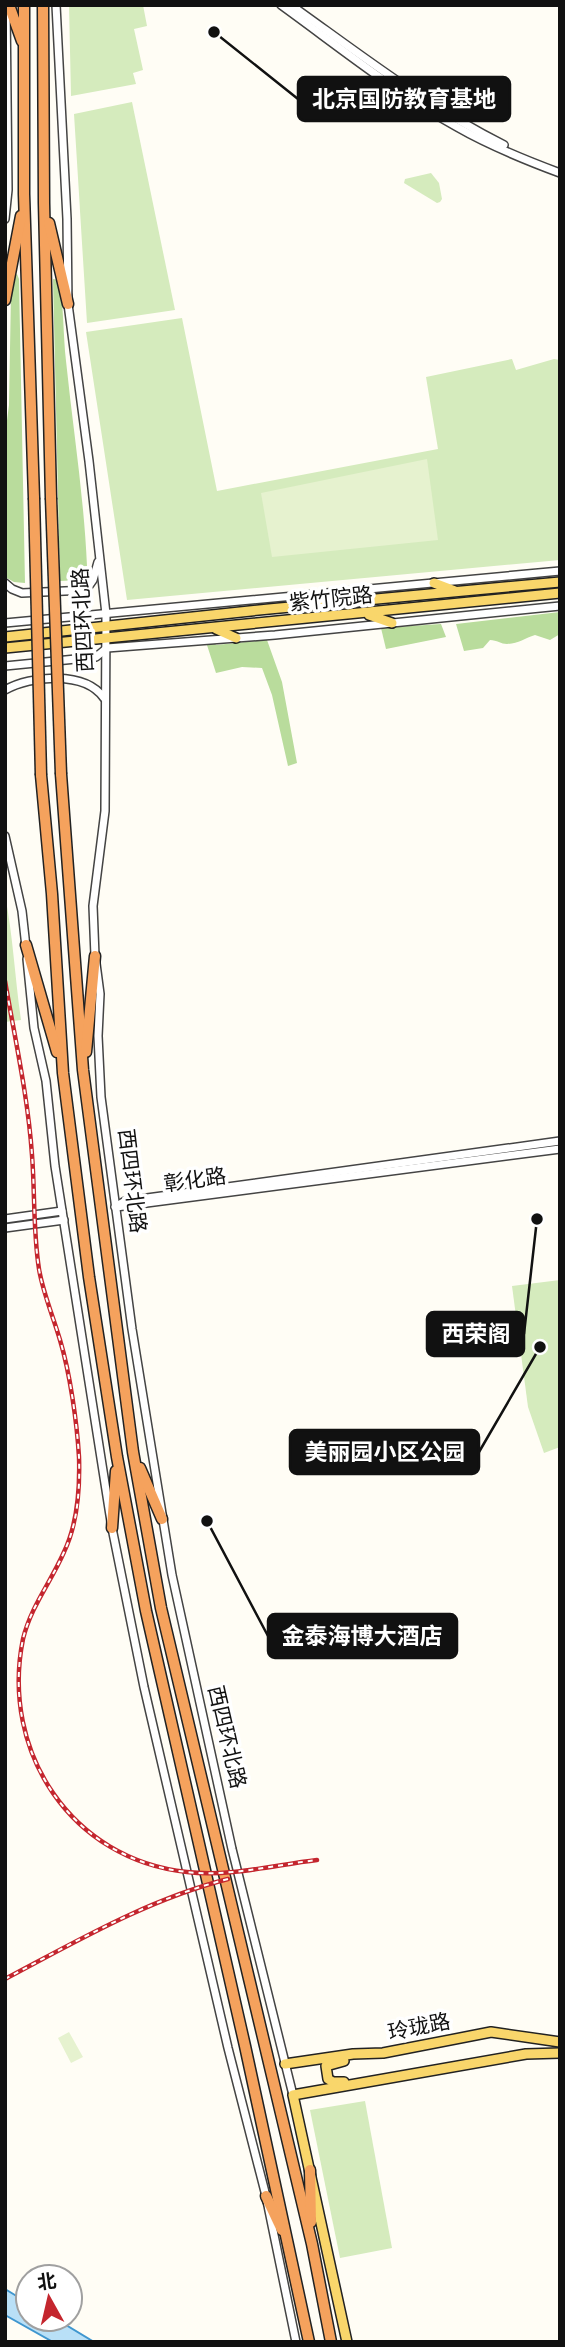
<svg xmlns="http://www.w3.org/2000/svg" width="565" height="2347" viewBox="0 0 565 2347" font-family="'Times New Roman','Noto Sans SC',serif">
<rect width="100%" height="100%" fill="#fffdf5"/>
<!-- green -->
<g fill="#d5ebbd">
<polygon points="69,5 143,5 147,26 134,29 143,70 133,73 136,84 71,96"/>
<polygon points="132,102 175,310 87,323 74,114"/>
<polygon points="431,173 439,183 442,199 440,202 437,203 404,183 405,179"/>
<polygon points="182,318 217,491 438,449 426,377 512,359 516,370 554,359 560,360 560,560 127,600 86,332"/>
<path d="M5,895c8,41 10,83 16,125l-16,2z"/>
<polygon points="560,1280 560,1447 544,1453 528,1407 512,1286"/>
<polygon points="365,2101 392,2248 340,2258 310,2110"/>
</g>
<!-- forest -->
<g fill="#b9dc9c">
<polygon points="17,274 19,279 25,583 14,582 5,577 5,436 9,405 11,292 13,277"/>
<path d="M53,279l6,1c5,27 4,54 7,81 7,68 18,136 21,205l-1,9 -6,5 -20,1z"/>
<path d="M560,612v22l-10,6 -15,-5c-10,3 -17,9 -28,9 -6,0 -10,-4 -17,-4l-7,8 -19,3 -8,-27z"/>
<polygon points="441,624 446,637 386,649 381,628"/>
<polygon points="267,640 282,682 297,763 288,766 272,695 262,668 242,667 216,673 206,642 214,642 216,645"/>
</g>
<!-- pitch -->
<g fill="#e6f2cf">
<polygon points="427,459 438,540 272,557 261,493"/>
<polygon points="69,2032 83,2057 71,2063 58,2038"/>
</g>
<!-- water -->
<polygon fill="#b9e0f7" stroke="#3f96cf" stroke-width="2" points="5,2289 28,2303 28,2319 56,2319 94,2342 53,2342 5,2315"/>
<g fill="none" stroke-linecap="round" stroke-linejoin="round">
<!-- minor casing -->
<g stroke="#444" stroke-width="10">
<g id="minor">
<polyline points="56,5 67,219 68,304 89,461 106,614 105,811 93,906 95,956 100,994 98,1036 101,1097 132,1329 172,1575 232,1849 293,2095"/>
<path d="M281,5c58,42 114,87 176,122 33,19 68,33 103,46"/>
<path d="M291,5c70,50 137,102 213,140"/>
<polyline points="5,219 8,190 6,5"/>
<polyline points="5,583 12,589 22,593 86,590 93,580 98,562"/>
<polyline points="5,623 560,571"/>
<polyline points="5,666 96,657 107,648 275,635 560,606"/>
<path d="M5,690c26,-15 80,-19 99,8"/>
<polyline points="5,836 22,911 26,947"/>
<polyline points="27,959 34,1028 46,1081 55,1166 112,1528 144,1687 228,2048 266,2196 296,2342"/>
<polyline points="115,1207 125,1201 560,1141"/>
<polyline points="116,1207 560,1149"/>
<polyline points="5,1219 62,1211"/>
<polyline points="5,1228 64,1220"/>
</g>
</g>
<!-- major casing -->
<g stroke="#222" stroke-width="12">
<g id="major">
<polyline points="434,583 455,591"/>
<polyline points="369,615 392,623"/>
<polyline points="216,629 236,638"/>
<polyline points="5,637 269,609 560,582"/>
<polyline points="5,648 560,593"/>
<polyline points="344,2061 326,2066 328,2079 333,2082 344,2082"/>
<polyline points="285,2064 353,2054 383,2053 491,2032 560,2042"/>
<polyline points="347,2342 293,2095 526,2054 560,2053"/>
</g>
</g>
<!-- highway casing -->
<g stroke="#222" stroke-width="13">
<g id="highway">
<polyline points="9,5 22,41"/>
<polyline points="24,5 24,194 34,498"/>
<polyline points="43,5 44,203 51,498"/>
<polyline points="49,223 68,304"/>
<polyline points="5,300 21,216"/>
<polyline points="61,774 83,1070 133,1452 161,1608 312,2244 331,2342"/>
<polyline points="41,775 52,894 63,1073 89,1277 117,1457 146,1611 245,2046 309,2342"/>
<polyline points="26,945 57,1052"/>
<polyline points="86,1052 95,956"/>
<polyline points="140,1468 162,1519"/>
<polyline points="112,1528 116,1471"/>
<polyline points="310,2170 311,2222"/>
<polyline points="266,2196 282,2230"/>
</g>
</g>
<!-- minor -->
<use href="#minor" stroke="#fff" stroke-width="7"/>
<!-- major -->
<use href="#major" stroke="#f9d66b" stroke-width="9"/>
<!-- highway -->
<use href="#highway" stroke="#f5a25d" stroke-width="10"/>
<!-- rail casing -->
<g stroke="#c4262e" stroke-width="4.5">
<g id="rail">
<path d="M5,981c10,58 23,116 27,174 3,38 1,76 7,114 4,24 14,47 21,71 10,33 17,83 19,117 1,32 -1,66 -15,95 -13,30 -33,54 -41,87 -23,113 49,221 164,233 43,5 87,-7 130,-12"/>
<path d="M5,1979c72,-38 144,-80 223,-100"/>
</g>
</g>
<!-- rail -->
<use href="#rail" stroke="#fff" stroke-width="2" stroke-dasharray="5" stroke-linecap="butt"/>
<!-- highway-bridge casing -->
<g stroke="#222" stroke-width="13" stroke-linecap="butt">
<g id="highway-bridge">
<polyline points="34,498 41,775"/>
<polyline points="51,498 61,774"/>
</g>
</g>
<!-- highway-bridge -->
<use href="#highway-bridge" stroke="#f5a25d" stroke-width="10"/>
</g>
<g text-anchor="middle" stroke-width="7" stroke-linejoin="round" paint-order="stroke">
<!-- street labels -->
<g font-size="21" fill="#111" stroke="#fff">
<text transform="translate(331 599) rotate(-6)" y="7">紫竹院路</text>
<text transform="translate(83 620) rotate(-93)" y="7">西四环北路</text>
<text transform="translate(195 1180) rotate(-8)" y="7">彰化路</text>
<text transform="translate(132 1181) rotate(83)" y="7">西四环北路</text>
<text transform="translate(227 1737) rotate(77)" y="7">西四环北路</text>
<text transform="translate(419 2027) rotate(-11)" y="7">玲珑路</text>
</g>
</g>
<!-- callouts -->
<path fill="none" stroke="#111" stroke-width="2.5" d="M214 32L298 99M537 1219L524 1334M540 1347L479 1452M207 1521L268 1636"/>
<g fill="#111" stroke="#fff" stroke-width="2.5">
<circle cx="214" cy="32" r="7"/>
<circle cx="537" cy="1219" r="7"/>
<circle cx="540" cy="1347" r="7"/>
<circle cx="207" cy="1521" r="7"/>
</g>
<g fill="#111" stroke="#111" stroke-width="2.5">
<rect x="298" y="77" width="212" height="44" rx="7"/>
<rect x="427" y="1312" width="97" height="44" rx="7"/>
<rect x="290" y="1430" width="189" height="44" rx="7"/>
<rect x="268" y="1614" width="189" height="44" rx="7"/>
</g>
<g font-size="23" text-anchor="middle" font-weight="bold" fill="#fff">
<text x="404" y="107">北京国防教育基地</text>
<text x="476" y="1342">西荣阁</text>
<text x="385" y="1460">美丽园小区公园</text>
<text x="362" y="1644">金泰海博大酒店</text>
</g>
<!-- border -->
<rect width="565" height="2347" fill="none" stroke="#111111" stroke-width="14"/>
<!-- north arrow -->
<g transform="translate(49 2298) rotate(352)"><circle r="33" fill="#ffffff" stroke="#a0a0a0" stroke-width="2"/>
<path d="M0-5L12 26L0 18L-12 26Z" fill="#c4262e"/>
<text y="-10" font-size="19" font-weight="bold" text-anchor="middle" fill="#111111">北</text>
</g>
</svg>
